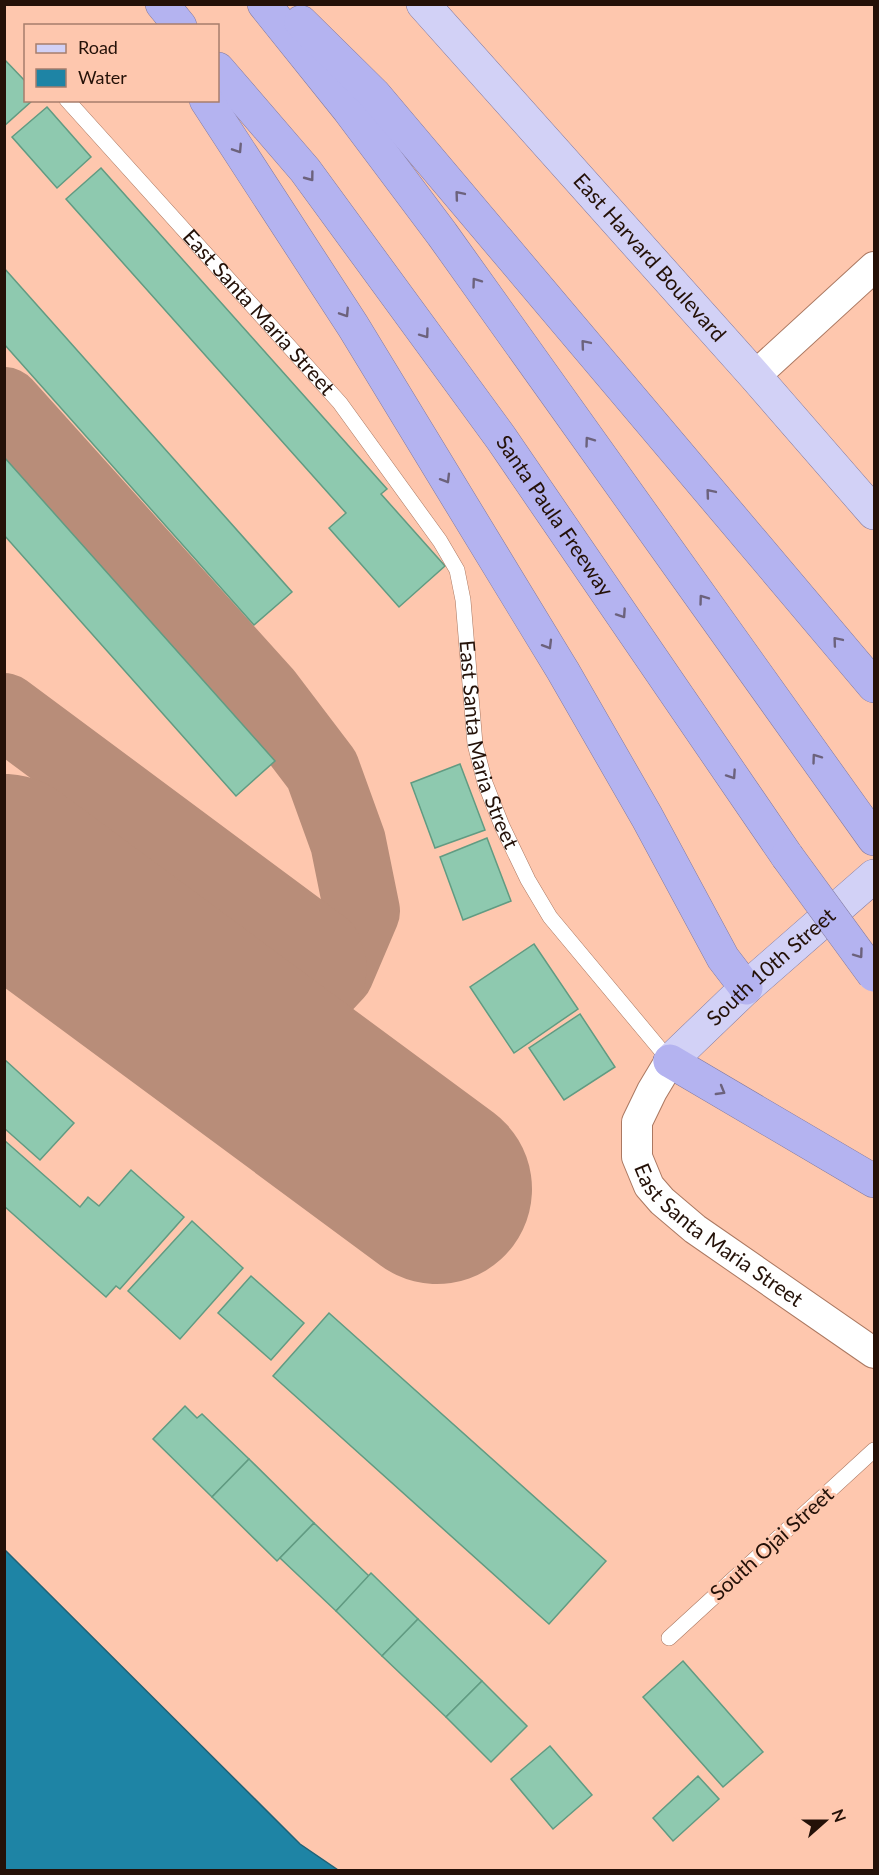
<svg xmlns="http://www.w3.org/2000/svg" width="879" height="1875" viewBox="0 0 879 1875" font-family="Lato,sans-serif">
<rect width="100%" height="100%" fill="#fec7ae"/>
<!-- water -->
<polygon fill="#1e84a5" stroke="#206276" stroke-width="1.5" points="4,1549 300,1844 338,1870 5,1870"/>
<g fill="none" stroke-linecap="round" stroke-linejoin="round">
<!-- taxiway -->
<g stroke="#b88d79" stroke-width="76">
<polyline points="4,405 265,695 322,770 348,842 362,911 336,972 290,1021 253,1052"/>
<polyline points="4,711 323,948 329,966 327,981"/>
</g>
<!-- runway -->
<polyline stroke="#b88d79" stroke-width="190" points="4,869 437,1189"/>
</g>
<!-- building -->
<g fill="#8ec9af" stroke="#619b82" stroke-width="1.5">
<polygon points="4,59 26,82 26,100 33,100 4,126"/>
<polygon points="47,107 91,157 57,188 12,137"/>
<polygon points="101,168 387,489 381,494 445,566 399,607 329,528 346,513 66,199"/>
<polygon points="4,268 292,592 254,625 4,344"/>
<polygon points="4,457 275,761 236,796 4,535"/>
<polygon points="460,764 485,830 435,848 411,783"/>
<polygon points="487,838 511,901 463,920 440,857"/>
<polygon points="534,944 578,1009 514,1053 470,987"/>
<polygon points="580,1014 615,1067 564,1100 529,1048"/>
<polygon points="4,1059 74,1123 40,1160 4,1128"/>
<polygon points="4,1140 80,1207 88,1197 99,1206 131,1170 184,1217 120,1289 116,1286 106,1297 4,1206"/>
<polygon points="192,1221 243,1268 180,1339 128,1291"/>
<polygon points="251,1276 304,1323 271,1360 218,1313"/>
<polygon points="329,1313 606,1561 549,1624 273,1376"/>
<polygon points="185,1406 197,1418 202,1414 249,1459 212,1497 153,1439"/>
<polygon points="249,1459 314,1523 277,1561 212,1497"/>
<polygon points="314,1523 369,1576 336,1611 280,1558"/>
<polygon points="371,1573 418,1619 382,1656 336,1611"/>
<polygon points="418,1619 482,1681 446,1717 382,1656"/>
<polygon points="683,1661 763,1752 723,1787 643,1697"/>
<polygon points="482,1681 527,1726 491,1762 446,1717"/>
<polygon points="550,1746 592,1795 553,1829 511,1779"/>
<polygon points="698,1776 719,1799 673,1841 653,1818"/>
</g>
<g fill="none" stroke-linecap="round" stroke-linejoin="round">
<!-- lane casing -->
<g stroke="#ab7861" stroke-width="16">
<g id="lane">
<path id="s1" d="M67,100l273,303 100,138 17,29 6,30 12,144 10,39 17,43 26,54 22,37 120,144"/>
<polyline points="669,1638 874,1450"/>
</g>
</g>
<!-- street casing -->
<g stroke="#ab7861" stroke-width="32">
<g id="street">
<polyline points="755,376 874,267"/>
<path id="s2" d="M670,1061l-18,30 -15,31v35l12,29 13,15 33,28 179,124"/>
</g>
</g>
<!-- primary casing -->
<g stroke="#827a9f" stroke-width="34">
<g id="primary">
<path id="s3" d="M423,4l332,372 119,137"/>
<path id="s4" d="M670,1061l76,-73 128,-112"/>
</g>
</g>
<!-- highway casing -->
<g stroke="#827a9f" stroke-width="34">
<g id="highway">
<polyline points="162,4 180,26"/>
<polyline points="264,4 349,110 442,234 874,839"/>
<polyline points="301,22 374,94 874,686"/>
<path id="s5" d="M218,69l87,101 196,268 286,418"/>
<polyline points="206,100 353,326 563,671 647,817 723,958 746,988"/>
<polyline points="670,1061 874,1181"/>
</g>
</g>
<!-- lane -->
<use href="#lane" stroke="#fff" stroke-width="15"/>
<!-- street -->
<use href="#street" stroke="#fff" stroke-width="30"/>
<!-- primary -->
<use href="#primary" stroke="#d2d1f6" stroke-width="33"/>
<!-- highway -->
<use href="#highway" stroke="#b4b3f0" stroke-width="33"/>
<!-- highway-bridge casing -->
<g stroke="#827a9f" stroke-width="34" stroke-linecap="butt">
<polyline id="highway-bridge" points="787,856 874,975"/>
</g>
<!-- highway-bridge -->
<use href="#highway-bridge" stroke="#b4b3f0" stroke-width="33"/>
</g>
<!-- one-way arrows -->
<defs><path id="oneway-chevron" d="M-2-3.5L2.5 0L-2 3.5" fill="none" stroke-width="1.6" stroke-linecap="round" stroke-linejoin="round" transform="scale(1.5)"/></defs>
<g stroke="#6c627c">
<use href="#oneway-chevron" transform="translate(238 149) rotate(57)"/>
<use href="#oneway-chevron" transform="translate(310 177) rotate(53)"/>
<use href="#oneway-chevron" transform="translate(459 195) rotate(-130)"/>
<use href="#oneway-chevron" transform="translate(476 282) rotate(-126)"/>
<use href="#oneway-chevron" transform="translate(345 313) rotate(57)"/>
<use href="#oneway-chevron" transform="translate(425 334) rotate(54)"/>
<use href="#oneway-chevron" transform="translate(585 344) rotate(-130)"/>
<use href="#oneway-chevron" transform="translate(589 441) rotate(-126)"/>
<use href="#oneway-chevron" transform="translate(446 479) rotate(59)"/>
<use href="#oneway-chevron" transform="translate(710 493) rotate(-130)"/>
<use href="#oneway-chevron" transform="translate(703 599) rotate(-126)"/>
<use href="#oneway-chevron" transform="translate(622 614) rotate(56)"/>
<use href="#oneway-chevron" transform="translate(837 641) rotate(-130)"/>
<use href="#oneway-chevron" transform="translate(548 645) rotate(59)"/>
<use href="#oneway-chevron" transform="translate(816 758) rotate(-126)"/>
<use href="#oneway-chevron" transform="translate(732 775) rotate(56)"/>
<use href="#oneway-chevron" transform="translate(859 954) rotate(54)"/>
<use href="#oneway-chevron" transform="translate(721 1091) rotate(30)"/>
</g>
<g text-anchor="middle" stroke-width="6" stroke-linejoin="round" paint-order="stroke">
<!-- street labels -->
<g font-size="21" fill="#241108" stroke="#fec7ae">
<text dy="7" stroke="none"><textPath href="#s3" startOffset="340">East Harvard Boulevard</textPath></text>
<text dy="7" stroke="none"><textPath href="#s1" startOffset="286">East Santa Maria Street</textPath></text>
<text dy="7" stroke="none"><textPath href="#s5" startOffset="560">Santa Paula Freeway</textPath></text>
<text dy="7" stroke="none"><textPath href="#s1" startOffset="790">East Santa Maria Street</textPath></text>
<text dy="7" stroke="none"><textPath href="#s4" startOffset="138">South 10th Street</textPath></text>
<text dy="7" stroke="none"><textPath href="#s2" startOffset="220">East Santa Maria Street</textPath></text>
<text transform="translate(772 1544) rotate(-42)" y="7">South Ojai Street</text>
</g>
</g>
<!-- border -->
<rect width="879" height="1875" fill="none" stroke="#241108" stroke-width="12"/>
<!-- legend -->
<rect x="24" y="24" width="195" height="78" fill="#fec7ae" stroke="#a77e6c" stroke-width="1.5"/>
<rect x="36" y="44" width="30" height="9" fill="#d2d1f6" stroke="#a77e6c" stroke-width="1.5"/>
<text x="78" y="54" font-size="18" fill="#241108">Road</text>
<rect x="36" y="69" width="30" height="18" fill="#1e84a5" stroke="#a77e6c" stroke-width="1.5"/>
<text x="78" y="84" font-size="18" fill="#241108">Water</text>
<!-- north arrow -->
<g transform="translate(825 1821) rotate(69)" stroke="#fec7ae" stroke-width="4.5" paint-order="stroke">
<path d="M0-4.5L10 22L0 15L-10 22Z" fill="#241108"/>
<text y="-9" font-size="16" font-weight="bold" text-anchor="middle" fill="#241108">N</text>
</g>
</svg>
